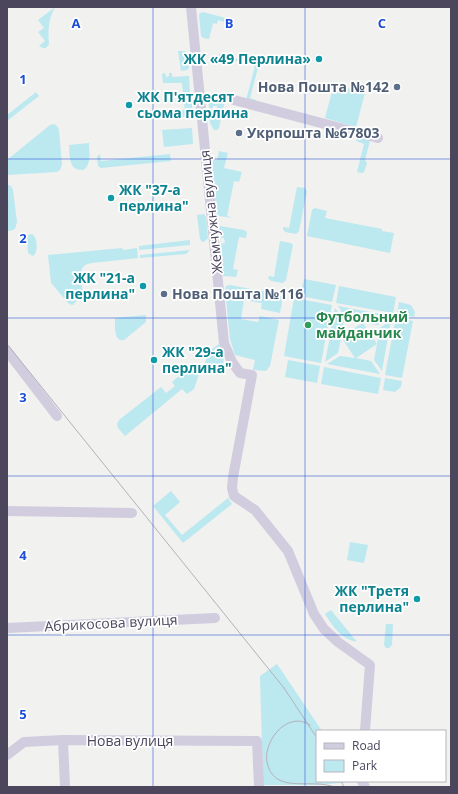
<svg xmlns="http://www.w3.org/2000/svg" width="458" height="794" viewBox="0 0 458 794" font-family="'Open Sans',sans-serif">
<rect width="100%" height="100%" fill="#f1f1ef"/>
<!-- green -->
<g fill="#bce8f0">
<path d="M55,7c-7,13 -7,23 -6,37l-3,4h-3l-4,-2 6,-5 -7,-9 6,-4 -6,-8z"/>
<polygon points="203,12 226,18 224,22 218,20 217,24 213,23 209,39 203,38 201,36 199,15 200,13"/>
<polygon points="178,51 185,51 188,56 189,68 187,70 181,71"/>
<polygon points="219,54 259,64 250,98 256,100 255,102 246,100 255,66 219,56"/>
<polygon points="165,73 166,77 169,76 169,73 172,73 172,77 189,76 190,93 183,94 182,83 163,83 162,74"/>
<polygon points="334,84 365,93 356,127 325,118"/>
<polygon points="36,92 39,96 7,121 7,115"/>
<polygon points="208,97 225,101 219,128 217,130 214,130 210,123 209,110 213,109 213,113 217,113 217,106 213,106 213,108 209,108"/>
<polygon points="184,102 192,102 193,116 170,118 169,111 185,110"/>
<polygon points="54,124 57,126 59,130 62,165 60,170 57,172 7,175 7,160 50,125"/>
<polygon points="192,128 193,144 164,147 162,130"/>
<polygon points="357,136 370,141 365,160 367,163 364,172 362,173 357,172 364,144 356,141"/>
<path d="M89,143c0,9 3,22 -6,27 -15,1 -13,-15 -14,-25z"/>
<polygon points="219,151 228,153 224,168 242,172 239,182 234,181 227,216 233,218 219,216 216,213 211,158 217,160"/>
<polygon points="100,154 101,161 170,154 171,161 101,168 98,166 97,157"/>
<polygon points="7,184 11,186 13,190 17,222 15,229 10,231 7,231"/>
<polygon points="297,187 305,188 307,191 299,231 296,234 285,232 283,229 283,227 289,228"/>
<polygon points="315,208 327,211 325,218 382,229 382,231 394,233 390,253 307,236 312,210"/>
<polygon points="204,214 206,217 208,238 204,242 202,242 200,239 197,215"/>
<polygon points="220,226 244,230 247,232 246,238 239,237 233,269 238,270 236,277 223,276 219,244 225,243 224,238 219,238 218,229"/>
<path d="M32,234c5,3 6,15 3,20l-2,2 -5,-3 -1,-15 1,-3z"/>
<polygon points="190,240 190,245 139,250 139,246"/>
<polygon points="280,241 291,243 293,245 286,280 283,283 271,281 268,278 269,276 274,277"/>
<path d="M122,248l1,2 14,-2 1,10 -46,5c-20,3 -6,21 -11,32 -2,4 -6,7 -8,10l-4,-1 -18,-21 -3,-28z"/>
<polygon points="190,250 186,254 140,258 140,255"/>
<polygon points="304,279 336,285 332,302 300,296"/>
<path d="M230,285l48,9c7,4 3,12 2,19l-19,-4 1,-6 -18,-3 -3,19 17,3 2,-6 19,4 -9,46 -4,5 -13,-1 2,-10 -20,-5 -5,-16 -5,-50 1,-3z"/>
<polygon points="339,286 396,297 393,313 336,303"/>
<polygon points="294,298 332,305 327,332 316,330 316,334 326,336 321,363 284,356"/>
<polygon points="399,302 411,305 415,312 414,317 397,314"/>
<polygon points="338,306 391,316 378,325 363,323 377,344 380,328 391,320 382,371 374,360 377,344 356,358 371,361 380,374 327,364 340,356 355,358 341,337 362,323 347,320"/>
<polygon points="335,308 344,321 341,335 330,333"/>
<path d="M146,315v7l-22,18c-10,3 -9,-15 -9,-22z"/>
<polygon points="396,317 413,321 402,378 385,375"/>
<polygon points="330,337 341,339 338,353 325,362"/>
<polygon points="219,344 224,357 223,366 207,367 205,363 208,352"/>
<polygon points="288,360 320,366 317,383 285,377"/>
<polygon points="324,367 381,378 378,394 321,384"/>
<polygon points="196,371 199,374 194,389 187,394 182,389 125,436 118,428 117,424 119,420 161,387 166,393 175,386 172,382 184,372"/>
<polygon points="385,378 402,381 401,387 395,392 383,390"/>
<polygon points="171,491 180,502 165,515 182,535 228,498 232,504 183,543 153,506"/>
<polygon points="350,542 368,545 364,563 347,560"/>
<path d="M331,610l26,32c-16,-3 -24,-15 -32,-28z"/>
<polygon points="386,624 393,624 392,645 389,648 386,648 384,645"/>
<polygon points="277,664 322,731 317,731 317,781 349,782 318,785 263,785 260,676"/>
</g>
<g fill="none" stroke-linecap="round" stroke-linejoin="round">
<!-- minor -->
<g stroke="#d1cddf" stroke-width="10">
<polyline points="191,7 224,343 232,362 240,373 252,375 233,477 232,488 234,496 255,510 288,551 314,614 324,629 338,642 370,665 365,731"/>
<polyline points="234,100 378,138"/>
<polyline points="7,351 57,416"/>
<polyline points="7,511 132,513"/>
<polyline points="7,628 215,618"/>
<polyline points="63,740 65,787"/>
<polyline points="7,755 24,742 63,740 257,741 259,787"/>
<polyline points="362,781 365,787"/>
</g>
<!-- tram -->
<g stroke="#b4b1b9" stroke-width="1">
<polyline points="7,344 284,688 317,738"/>
<path d="M310,725c-23,-16 -50,19 -42,41 9,28 44,12 66,21"/>
<polyline points="341,781 344,787"/>
</g>
</g>
<!-- grid -->
<path fill="none" stroke="#1d4ed8" stroke-width="1" stroke-opacity="0.55" d="M153,7v780M305,7v780M7,159h444M7,318h444M7,476h444M7,635h444"/>
<!-- markers -->
<g fill="#0f9aa8" stroke="#fff" stroke-width="1.5">
<circle cx="319" cy="59" r="4"/>
<circle cx="129" cy="105" r="4"/>
<circle cx="111" cy="198" r="4"/>
<circle cx="143" cy="286" r="4"/>
<circle cx="154" cy="360" r="4"/>
<circle cx="417" cy="599" r="4"/>
</g>
<g fill="#5c6f8a" stroke="#fff" stroke-width="1.5">
<circle cx="397" cy="87" r="4"/>
<circle cx="239" cy="133" r="4"/>
<circle cx="164" cy="294" r="4"/>
</g>
<circle fill="#2e9e5b" stroke="#fff" stroke-width="1.5" cx="308" cy="325" r="4"/>
<g text-anchor="middle" stroke-width="3.5" stroke-linejoin="round" paint-order="stroke">
<!-- culture labels -->
<g font-size="14" font-weight="bold" fill="#0d838f" stroke="#fff" text-anchor="end">
<text x="311" y="64">ЖК «49 Перлина»</text>
<text x="137" y="102" text-anchor="start">ЖК П'ятдесят<tspan x="137" dy="16">сьома перлина</tspan></text>
<text x="119" y="195" text-anchor="start">ЖК "37-а<tspan x="119" dy="16">перлина"</tspan></text>
<text x="135" y="283">ЖК "21-а<tspan x="135" dy="16">перлина"</tspan></text>
<text x="162" y="357" text-anchor="start">ЖК "29-а<tspan x="162" dy="16">перлина"</tspan></text>
<text x="409" y="596">ЖК "Третя<tspan x="409" dy="16">перлина"</tspan></text>
</g>
<!-- service labels -->
<g font-size="14" font-weight="bold" fill="#4e5e75" stroke="#fff" text-anchor="start">
<text x="389" y="92" text-anchor="end">Нова Пошта №142</text>
<text x="247" y="138">Укрпошта №67803</text>
<text x="172" y="299">Нова Пошта №116</text>
</g>
<!-- street labels -->
<g font-size="14" fill="#4c465d" stroke="#fff">
<text transform="translate(211 212) rotate(-96)" y="5">Жемчужна вулиця</text>
<text transform="translate(111 623) rotate(-3)" y="5">Абрикосова вулиця</text>
<text x="130" y="746">Нова вулиця</text>
</g>
<!-- leisure labels -->
<g font-size="14" font-weight="bold" fill="#27864d" stroke="#fff" text-anchor="start">
<text x="316" y="322">Футбольний<tspan x="316" dy="16">майданчик</tspan></text>
</g>
</g>
<g font-size="13" text-anchor="middle" font-weight="bold" fill="#1d4ed8" stroke="#fff" stroke-width="3.5" stroke-linejoin="round" paint-order="stroke">
<text x="76" y="28">A</text>
<text x="229" y="28">B</text>
<text x="382" y="28">C</text>
<text x="23" y="84">1</text>
<text x="23" y="243">2</text>
<text x="23" y="402">3</text>
<text x="23" y="560">4</text>
<text x="23" y="719">5</text>
</g>
<!-- border -->
<rect width="458" height="794" fill="none" stroke="#4c465d" stroke-width="16"/>
<!-- legend -->
<rect x="316" y="730" width="130" height="52" fill="#ffffff" stroke="#b7b5be"/>
<rect x="324" y="743" width="20" height="6" fill="#d1cddf" stroke="#b7b5be"/>
<text x="352" y="750" font-size="12" fill="#4c465d">Road</text>
<rect x="324" y="760" width="20" height="12" fill="#bce8f0" stroke="#b7b5be"/>
<text x="352" y="770" font-size="12" fill="#4c465d">Park</text>
</svg>
